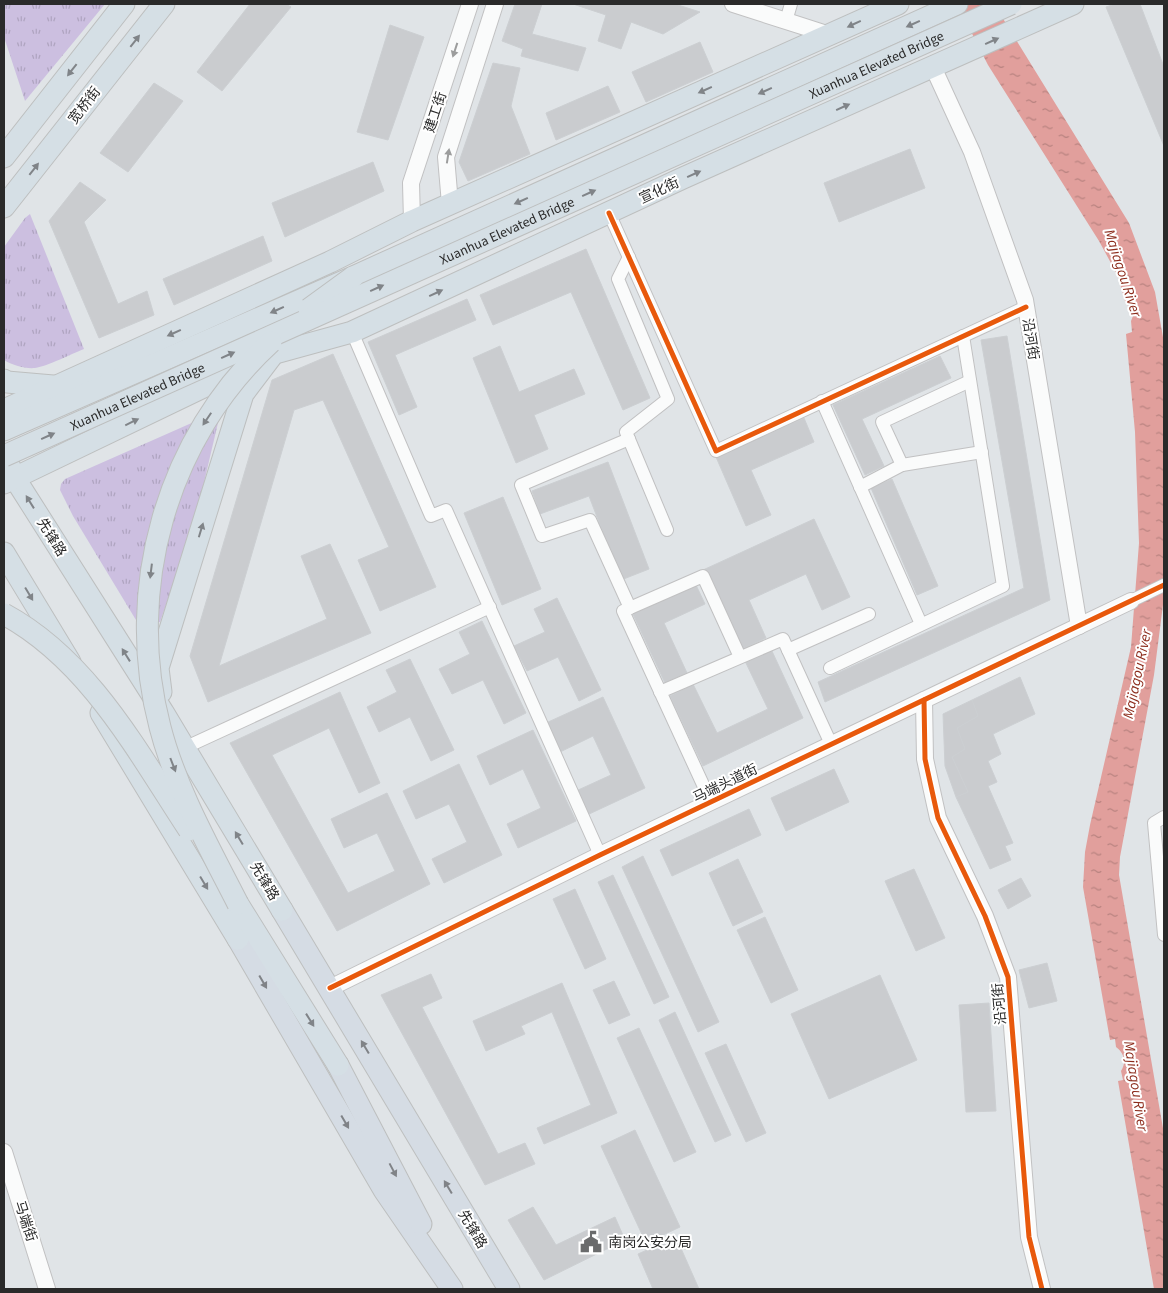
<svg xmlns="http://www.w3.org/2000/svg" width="1168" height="1293" viewBox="0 0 1168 1293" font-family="'Source Sans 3','Noto Sans SC',sans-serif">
<defs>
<pattern id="grass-tufts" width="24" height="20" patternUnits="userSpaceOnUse" patternTransform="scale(1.25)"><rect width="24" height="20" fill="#ccbfe0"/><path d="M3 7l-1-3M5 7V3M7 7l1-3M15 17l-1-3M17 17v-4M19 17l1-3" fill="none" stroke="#afa4c0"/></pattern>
<pattern id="water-ripples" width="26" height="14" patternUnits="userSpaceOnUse" patternTransform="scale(1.25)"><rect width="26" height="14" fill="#e19f9c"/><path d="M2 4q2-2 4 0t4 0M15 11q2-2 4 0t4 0" fill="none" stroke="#b7827f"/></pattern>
</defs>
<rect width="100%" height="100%" fill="#e0e4e7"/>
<!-- grass -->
<g fill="url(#grass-tufts)">
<polygon points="4,4 105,4 25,101 4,37"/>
<path d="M30,214l54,135c-13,5 -36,17 -49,19 -10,1 -23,-3 -31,-8v-113l21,-29z"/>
<polygon points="221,410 194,525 160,622 139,625 73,516 60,490 61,484 65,479"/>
</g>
<!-- water -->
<path fill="url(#water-ripples)" d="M957,4h37l135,219 26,69 9,51v254l-10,78 -34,182 -1,18 45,259v155h-10l-36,-208 5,-1 -2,-9c6,-9 3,-18 -5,-24l-1,-8 -5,1 -27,-153 2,-35 5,-27 41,-178 8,-104 -4,-111 -9,-98 6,-2 -1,-11 2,-5 -3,-7 -5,-8 -7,-25 -19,-35 -111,-176z"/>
<!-- building -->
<g fill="#cacccf" stroke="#cccfd2">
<polygon points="250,4 286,4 291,7 222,91 197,72"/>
<polygon points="515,4 542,4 532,34 586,48 578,71 521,56 523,49 502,41"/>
<polygon points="573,4 675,4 700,12 663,34 631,22 621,49 598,41 606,15"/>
<polygon points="1115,4 1140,4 1164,67 1164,146 1106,7"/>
<polygon points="390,25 424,37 388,140 357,132"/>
<polygon points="700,42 713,72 646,102 632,72"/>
<polygon points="493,63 520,68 511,106 530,154 468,181 459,162"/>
<polygon points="154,83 183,101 128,172 100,153"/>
<polygon points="608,86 620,112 556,140 546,113"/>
<polygon points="910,149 925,188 839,222 824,183"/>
<polygon points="373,162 384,191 285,237 272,203"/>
<polygon points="80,182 106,200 84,222 118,304 147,291 154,315 99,338 49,221"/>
<polygon points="263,236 272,261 174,305 163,279"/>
<polygon points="586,249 650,398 623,410 571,292 493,325 480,295"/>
<polygon points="467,299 476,320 395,355 417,407 399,415 368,342"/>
<polygon points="1007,336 1050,600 825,702 818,682 1024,588 981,340"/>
<polygon points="500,346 519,392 574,369 585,394 534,415 548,449 516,463 473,358"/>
<polygon points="333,354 436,587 380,611 358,560 389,547 323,400 294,410 219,666 327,619 301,556 330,544 371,633 208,702 190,656 272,380"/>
<polygon points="940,356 951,378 862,419 884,466 865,475 833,405"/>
<polygon points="804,418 814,442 751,470 771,515 746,526 716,457"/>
<polygon points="608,462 649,569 621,580 589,496 540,514 532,491"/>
<polygon points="892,479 938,586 917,595 871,488"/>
<polygon points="503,497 541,589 502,605 464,513"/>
<polygon points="814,519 850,597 822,610 806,574 749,600 766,638 740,650 703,570"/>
<polygon points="695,583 705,604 664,623 687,673 665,683 632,612"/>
<polygon points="557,598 601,690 579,701 558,657 527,671 514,646 545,632 534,609"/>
<polygon points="482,621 526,713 504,724 483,680 452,694 439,669 470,654 459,632"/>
<polygon points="771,649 803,718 703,766 670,696 693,684 717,733 768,709 745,661"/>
<polygon points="410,659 454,750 431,761 410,717 379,732 367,707 397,692 386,670"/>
<polygon points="1020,677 1035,714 993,734 1001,754 988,761 997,782 988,786 1013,843 1005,846 1011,860 990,869 956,797 968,792 952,757 965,749 957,728 978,716 972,700"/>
<polygon points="340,692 380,783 359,793 329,728 272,755 348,893 395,871 377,833 344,848 331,819 387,793 430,884 337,931 230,743"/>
<polygon points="603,697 645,788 587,815 576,791 611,775 593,736 560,752 546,723"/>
<polygon points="972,700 978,716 957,728 965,749 952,757 968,792 956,797 945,766 943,714"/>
<polygon points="533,730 576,821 518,848 507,824 541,808 523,769 490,785 477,756"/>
<polygon points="459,764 502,855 444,883 432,859 467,842 449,804 416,819 403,791"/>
<polygon points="834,769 849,802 786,831 771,798"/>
<polygon points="749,809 761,835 672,876 660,850"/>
<polygon points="643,856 719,1022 698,1032 622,867"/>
<polygon points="738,859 763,912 733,926 709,873"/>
<polygon points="914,869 945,938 916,951 885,881"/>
<polygon points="613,875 669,997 654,1004 598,882"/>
<polygon points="1021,878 1031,896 1008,909 998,890"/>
<polygon points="575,889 606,959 585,969 553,899"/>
<polygon points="765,917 798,990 771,1003 737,930"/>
<polygon points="1047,963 1057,1001 1029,1008 1019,970"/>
<polygon points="431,974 442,998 422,1007 498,1154 525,1143 535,1164 485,1185 381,995"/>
<polygon points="880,975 917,1060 829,1099 791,1014"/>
<polygon points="614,981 630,1015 609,1024 593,990"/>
<polygon points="562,983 617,1113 544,1144 537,1128 591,1105 552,1012 521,1026 525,1034 486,1051 473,1021"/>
<polygon points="989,1003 996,1111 966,1112 959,1005"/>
<polygon points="675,1012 731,1135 715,1142 659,1020"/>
<polygon points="639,1028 696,1152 674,1162 617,1038"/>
<polygon points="726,1044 766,1133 746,1142 705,1053"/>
<polygon points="635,1130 680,1227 646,1243 601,1146"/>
<polygon points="533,1207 556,1245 615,1217 625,1240 544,1280 508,1220"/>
<polygon points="676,1237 699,1289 653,1289 638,1254"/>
</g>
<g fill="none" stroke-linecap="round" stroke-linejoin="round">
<!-- minor casing -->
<g stroke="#c1c1c2" stroke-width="14">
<g id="minor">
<polyline points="786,21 791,4"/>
<polyline points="609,213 716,451 1026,307"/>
<polyline points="629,257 618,279 668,399 626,432 667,530"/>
<polyline points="352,332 431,516 446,510 600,855"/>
<polyline points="822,401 921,624"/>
<polyline points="629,439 521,485 542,536 590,520 630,608"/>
<polyline points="902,465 882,422 970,381"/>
<polyline points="860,487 902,465 982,452"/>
<polyline points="1131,601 1164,585"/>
<polyline points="788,650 831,744"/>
<polyline points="830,668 1003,586 963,336"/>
<polyline points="660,692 783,639 788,650 869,614"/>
<polyline points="184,748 490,607"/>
<polyline points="711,802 623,611 703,576 740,657"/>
<polyline points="1164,817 1154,823 1164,935"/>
</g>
</g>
<!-- tertiary casing -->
<g stroke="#c1c1c2" stroke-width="18">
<g id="tertiary">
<polyline points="733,4 830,35"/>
<polyline points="933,67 972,152 1025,300 1079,626"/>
<polyline points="450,204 446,157 495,4"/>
<polyline points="412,221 411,183 470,4"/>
<polyline points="924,700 925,759 938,818 985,916 1008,977 1029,1237 1042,1289"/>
<polyline points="330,988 600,855 1131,601"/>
<polyline points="4,1152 47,1289"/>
</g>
</g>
<!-- primary casing -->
<g stroke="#bdbfbf" stroke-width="23">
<g id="primary">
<polyline points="282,910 509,1289"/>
<polyline points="238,939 384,1190 452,1289"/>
<polyline points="338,1065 421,1224"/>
</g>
</g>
<!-- trunk casing -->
<g stroke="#bdbfbf" stroke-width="23">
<g id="trunk">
<polyline points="4,157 124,4"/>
<polyline points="4,207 164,4"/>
<polyline points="4,380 7,382 53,386"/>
<polyline points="4,410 330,262 412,221 898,4"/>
<polyline points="4,430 353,277 957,4"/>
<polyline points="9,465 14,477 163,712 282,910"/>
<polyline points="4,483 272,354 352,332 683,178 1073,4"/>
<polyline points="4,553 70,662"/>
<polyline points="161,692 158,668 243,394 271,357"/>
<polyline points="101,713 238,939"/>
<polyline points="238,904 338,1065"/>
</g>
</g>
<!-- minor -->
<use href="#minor" stroke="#fafbfb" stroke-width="12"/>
<!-- tertiary -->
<use href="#tertiary" stroke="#fafbfb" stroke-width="16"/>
<!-- primary -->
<use href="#primary" stroke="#d5dce4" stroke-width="21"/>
<!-- trunk -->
<use href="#trunk" stroke="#d5dfe5" stroke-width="21"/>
<!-- trunk-bridge casing -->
<g stroke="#bdbfbf" stroke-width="23" stroke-linecap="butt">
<g id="trunk-bridge">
<polyline points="309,309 353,277"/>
<path id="s1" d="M4,456l1007,-452"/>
<path d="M4,614c85,46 133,137 185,216"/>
<path d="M238,904c-29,-57 -62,-115 -78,-177 -36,-137 6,-289 111,-385"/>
</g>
</g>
<!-- trunk-bridge -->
<use href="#trunk-bridge" stroke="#d5dfe5" stroke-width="21"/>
<!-- cycleway casing -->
<g stroke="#fff" stroke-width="8">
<g id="cycleway">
<polyline points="609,213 716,451 1026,307"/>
<polyline points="924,700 925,759 938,818 985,916 1008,977 1029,1237 1042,1289"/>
<polyline points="330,988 600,855 1164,585"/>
</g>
</g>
<!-- cycleway -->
<use href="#cycleway" stroke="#e8590c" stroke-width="5"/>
</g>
<!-- one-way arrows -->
<defs><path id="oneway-solid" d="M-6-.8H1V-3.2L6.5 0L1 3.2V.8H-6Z" transform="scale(1.25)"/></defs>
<g fill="#808488">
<use href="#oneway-solid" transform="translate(854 24) rotate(155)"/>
<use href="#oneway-solid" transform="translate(913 24) rotate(156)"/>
<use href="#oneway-solid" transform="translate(135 41) rotate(-52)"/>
<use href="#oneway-solid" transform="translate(992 41) rotate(-24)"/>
<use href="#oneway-solid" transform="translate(72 70) rotate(128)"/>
<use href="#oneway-solid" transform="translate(705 90) rotate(156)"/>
<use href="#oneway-solid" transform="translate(765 91) rotate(156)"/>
<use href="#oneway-solid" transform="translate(843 107) rotate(-24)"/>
<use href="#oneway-solid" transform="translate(34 169) rotate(-52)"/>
<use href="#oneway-solid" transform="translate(694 174) rotate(-24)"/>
<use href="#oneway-solid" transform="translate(589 193) rotate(-24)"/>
<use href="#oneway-solid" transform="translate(521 201) rotate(156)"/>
<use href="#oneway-solid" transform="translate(377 288) rotate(-24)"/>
<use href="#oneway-solid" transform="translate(436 293) rotate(-25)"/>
<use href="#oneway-solid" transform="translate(277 310) rotate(156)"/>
<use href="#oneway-solid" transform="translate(174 333) rotate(156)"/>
<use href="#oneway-solid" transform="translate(228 355) rotate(-24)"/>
<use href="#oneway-solid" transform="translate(207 419) rotate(124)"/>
<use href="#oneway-solid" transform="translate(132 422) rotate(-26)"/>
<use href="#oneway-solid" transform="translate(48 436) rotate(-24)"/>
<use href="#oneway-solid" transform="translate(30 502) rotate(-122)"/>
<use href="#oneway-solid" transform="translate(201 530) rotate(-73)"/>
<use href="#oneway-solid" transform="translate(151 571) rotate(97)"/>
<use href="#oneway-solid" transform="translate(29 594) rotate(59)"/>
<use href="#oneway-solid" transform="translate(126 655) rotate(-122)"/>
<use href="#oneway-solid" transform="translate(173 765) rotate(69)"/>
<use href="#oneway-solid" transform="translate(239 838) rotate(-121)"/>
<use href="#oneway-solid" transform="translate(204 883) rotate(59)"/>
<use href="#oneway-solid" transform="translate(310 1020) rotate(58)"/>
</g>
<g fill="#9c9d9d">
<use href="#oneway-solid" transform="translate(455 50) rotate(108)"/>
<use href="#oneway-solid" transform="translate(448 156) rotate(-81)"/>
</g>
<g fill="#808387">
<use href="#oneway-solid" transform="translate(263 982) rotate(60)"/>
<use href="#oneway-solid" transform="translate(365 1047) rotate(-121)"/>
<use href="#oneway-solid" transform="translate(345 1122) rotate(60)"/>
<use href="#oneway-solid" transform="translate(393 1170) rotate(62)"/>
<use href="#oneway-solid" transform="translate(448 1187) rotate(-121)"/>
</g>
<!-- icons -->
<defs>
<g id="civic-bare" transform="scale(1.725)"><path d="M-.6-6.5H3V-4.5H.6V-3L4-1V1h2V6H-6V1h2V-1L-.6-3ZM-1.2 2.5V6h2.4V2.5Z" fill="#6a6b6c" stroke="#fff" stroke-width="2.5" paint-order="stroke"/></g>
</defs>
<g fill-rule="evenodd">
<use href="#civic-bare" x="591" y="1242"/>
</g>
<g text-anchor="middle" stroke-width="4" stroke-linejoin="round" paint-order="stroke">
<!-- street labels -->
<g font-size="14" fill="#2a2a2a" stroke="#fff">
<text dy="5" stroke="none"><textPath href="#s1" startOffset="956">Xuanhua Elevated Bridge</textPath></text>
<text transform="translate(84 105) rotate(-52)" y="5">宽桥街</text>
<text transform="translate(435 112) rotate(-72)" y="5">建工街</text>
<text transform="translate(659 190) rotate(-25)" y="5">宣化街</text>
<text dy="5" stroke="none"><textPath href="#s1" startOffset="551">Xuanhua Elevated Bridge</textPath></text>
<text transform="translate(1031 339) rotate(81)" y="5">沿河街</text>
<text dy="5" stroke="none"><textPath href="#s1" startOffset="146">Xuanhua Elevated Bridge</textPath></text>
<text transform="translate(52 537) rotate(58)" y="5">先锋路</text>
<text transform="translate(725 783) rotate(-26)" y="5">马端头道街</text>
<text transform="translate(265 881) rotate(59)" y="5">先锋路</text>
<text transform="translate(999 1004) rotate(-95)" y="5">沿河街</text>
<text transform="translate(26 1221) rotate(72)" y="5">马端街</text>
<text transform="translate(473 1229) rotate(59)" y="5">先锋路</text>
</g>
<!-- poi labels -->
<g font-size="14" fill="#2a2a2a" stroke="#fff" text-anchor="start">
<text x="608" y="1247">南岗公安分局</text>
</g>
<!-- water labels -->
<g font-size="15" font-style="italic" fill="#8c2c1c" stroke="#fff">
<text transform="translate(1123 273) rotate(72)" y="5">Majiagou River</text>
<text transform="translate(1137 674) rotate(-78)" y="5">Majiagou River</text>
<text transform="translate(1136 1086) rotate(81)" y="5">Majiagou River</text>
</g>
</g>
<!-- border -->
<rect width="1168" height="1293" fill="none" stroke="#2a2a2a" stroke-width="10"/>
</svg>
